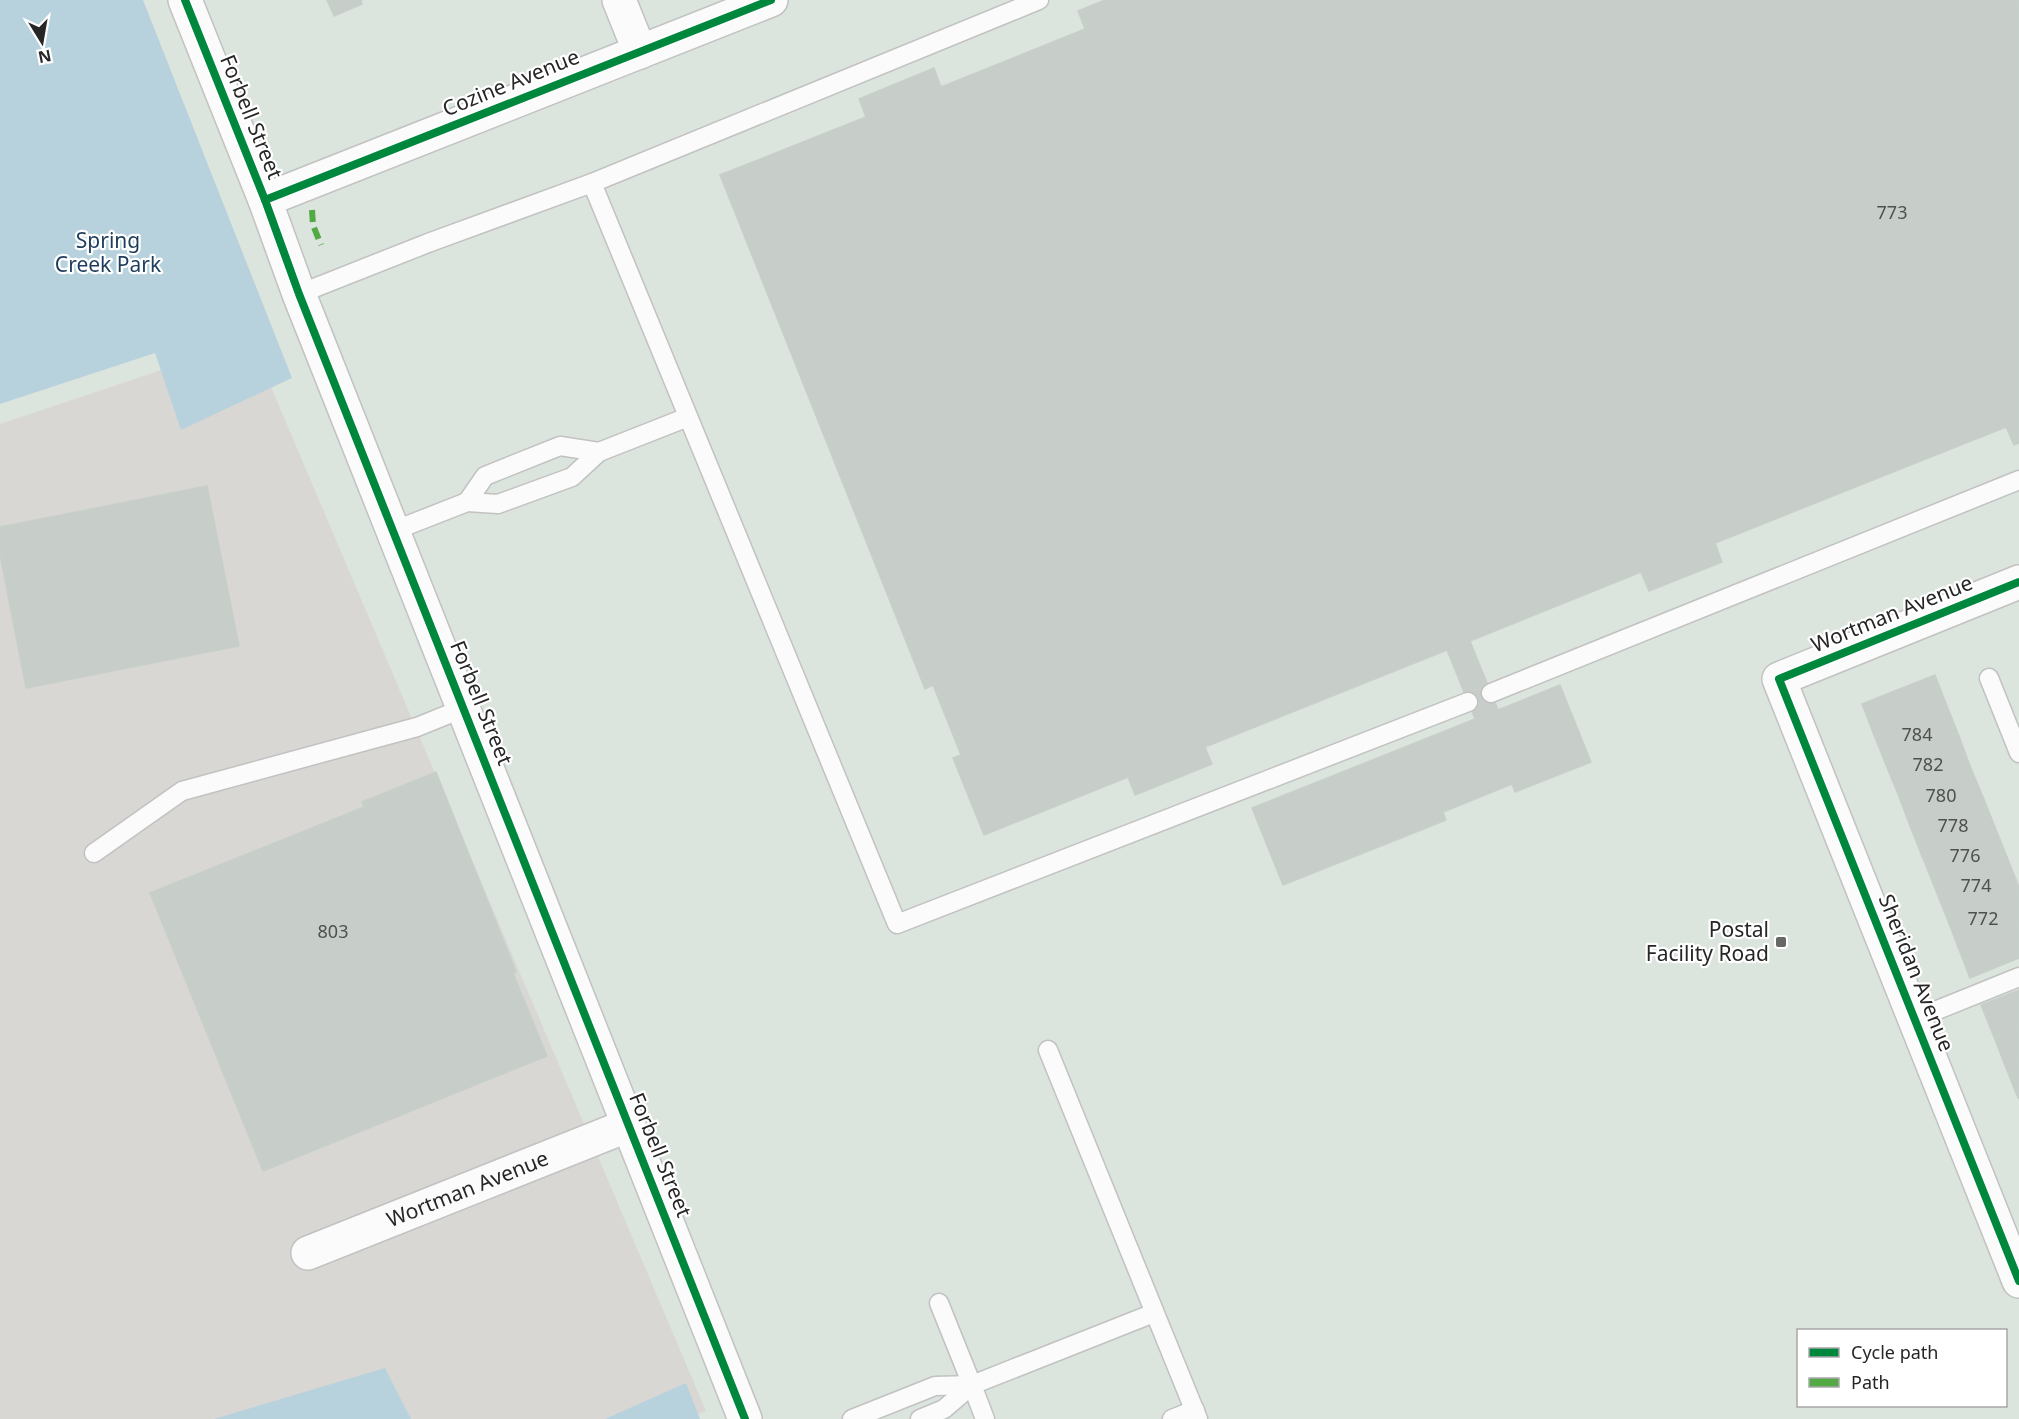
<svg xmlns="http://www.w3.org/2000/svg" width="2019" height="1419" viewBox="0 0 2019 1419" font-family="'Noto Sans',sans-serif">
<rect width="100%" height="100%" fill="#dce4de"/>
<!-- industrial -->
<polygon fill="#d8d7d4" points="251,340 706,1411 685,1419 0,1419 0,424"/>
<!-- green -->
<g fill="#b7d2dd">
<polygon points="0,0 143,0 292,378 181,430 155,353 0,404"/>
<polygon points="385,1368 411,1419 214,1419"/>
<polygon points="686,1383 700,1419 605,1419"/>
</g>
<!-- building -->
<g fill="#c7cdc9" stroke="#c8cfca" stroke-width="1.5">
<polygon points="327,0 361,0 362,4 334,16"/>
<polygon points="1105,0 1680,0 1873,480 1715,543 1722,562 1649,591 1641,572 1470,641 1485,678 1462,687 1447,650 1205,747 1212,764 1135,795 1128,777 984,835 953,758 961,755 933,685 925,689 720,175 866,117 859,99 934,68 941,87 1085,29 1078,11"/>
<polygon points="1680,0 2019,0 2019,443 2014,445 2006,427 1873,480"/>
<polygon points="207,486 239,646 26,688 0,554 0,527"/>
<polygon points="1935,675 1947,706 1874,735 1862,704"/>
<polygon points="1485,678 1498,710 1560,685 1591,762 1515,792 1512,784 1443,812 1446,820 1283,885 1252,808 1475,719 1462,687"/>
<polygon points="1947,706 1959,736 1886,765 1874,735"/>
<polygon points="1959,736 1970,766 1898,794 1886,765"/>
<polygon points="1970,766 1983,797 1910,826 1898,794"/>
<polygon points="436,772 516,972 513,973 547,1056 263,1171 150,893 364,807 362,802"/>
<polygon points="1983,797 1995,827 1922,856 1910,826"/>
<polygon points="1995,827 2007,857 1934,886 1922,856"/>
<polygon points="2007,857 2019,887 1946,916 1934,886"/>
<polygon points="2019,887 2019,922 1958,947 1946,916"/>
<polygon points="2019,922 2019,958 1970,978 1958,947"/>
<polygon points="2019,990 2019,1027 1994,1037 1981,1005"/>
<polygon points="2019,1027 2019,1063 2006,1068 1994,1037"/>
<polygon points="2019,1063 2019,1098 2018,1098 2006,1068"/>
</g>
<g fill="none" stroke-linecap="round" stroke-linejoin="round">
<!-- service casing -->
<g stroke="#c1c2c1" stroke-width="21">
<g id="service">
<polyline points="592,183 897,924 1468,702"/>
<polyline points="299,294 428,243 592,183 1039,0"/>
<polyline points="467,502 485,476 560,446 599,452"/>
<polyline points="393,531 467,502 498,504 572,477 599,452 688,417"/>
<polyline points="1989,678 2019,753"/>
<polyline points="1491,693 2019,480"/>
<polyline points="94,853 182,791 417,727 464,708"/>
<polyline points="1915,1019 2019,977"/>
<polyline points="1048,1050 1198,1419"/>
<polyline points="939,1303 972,1385"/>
<polyline points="852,1419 935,1386 972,1385"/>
<polyline points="920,1419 944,1409 972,1385"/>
<polyline points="985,1419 972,1385 1154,1313"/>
<polyline points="1172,1419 1195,1410"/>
</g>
</g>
<!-- minor casing -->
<g stroke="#c1c2c1" stroke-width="36">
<g id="minor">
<polyline points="185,0 265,200 299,294 745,1419"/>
<polyline points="619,0 640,52"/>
<polyline points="265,200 771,0"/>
<polyline points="2019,582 1779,679 2019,1281"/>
<path id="s1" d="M308,1253l321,-128"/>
</g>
</g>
<!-- service -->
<use href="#service" stroke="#fafbfa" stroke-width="18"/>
<!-- minor -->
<use href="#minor" stroke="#fafbfa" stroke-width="33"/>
<!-- quiet -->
<polyline stroke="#53aa44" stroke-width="6" stroke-dasharray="12 6" stroke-linecap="butt" points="312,210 313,225 321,245"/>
<!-- cycleway casing -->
<g stroke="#fff" stroke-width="11">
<g id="cycleway">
<polyline points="185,0 265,200 299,294 745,1419"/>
<polyline points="265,200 771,0"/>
<polyline points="2019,582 1779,679 2019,1281"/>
</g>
</g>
<!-- cycleway -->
<use href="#cycleway" stroke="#00873e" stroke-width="8"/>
</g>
<!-- markers -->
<rect fill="#666866" stroke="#fff" stroke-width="2" x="1775" y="936" width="12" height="12" rx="3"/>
<g text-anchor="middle" stroke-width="4.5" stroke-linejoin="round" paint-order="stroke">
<!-- number labels -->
<g font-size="18" fill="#4f5050">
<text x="1892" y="219">773</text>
<text x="1917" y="741">784</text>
<text x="1928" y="771">782</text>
<text x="1941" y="802">780</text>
<text x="1953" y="832">778</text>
<text x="1965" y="862">776</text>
<text x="1976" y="892">774</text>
<text x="1983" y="925">772</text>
<text x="333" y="938">803</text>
</g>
<!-- street labels -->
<g font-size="21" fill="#262626" stroke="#fff">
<text transform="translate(511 83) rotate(-22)" y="7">Cozine Avenue</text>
<text transform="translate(251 117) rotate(68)" y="7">Forbell Street</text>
<text transform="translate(1892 614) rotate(-22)" y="7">Wortman Avenue</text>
<text transform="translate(481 703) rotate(68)" y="7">Forbell Street</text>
<text transform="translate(1916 973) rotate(68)" y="7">Sheridan Avenue</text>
<text transform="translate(660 1155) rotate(68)" y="7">Forbell Street</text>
<text dy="7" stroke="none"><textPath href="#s1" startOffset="172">Wortman Avenue</textPath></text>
</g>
<!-- park labels -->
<g font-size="21" fill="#1d3d5c" stroke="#fff">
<text x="108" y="248">Spring<tspan x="108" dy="24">Creek Park</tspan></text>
</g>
<!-- poi labels -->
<g font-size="21" fill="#262626" stroke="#fff" text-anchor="end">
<text x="1769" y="937">Postal<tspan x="1769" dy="24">Facility Road</tspan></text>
</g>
</g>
<!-- legend -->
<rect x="1797" y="1329" width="210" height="78" fill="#ffffff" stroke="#a8a8a8" stroke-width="1.5"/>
<rect x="1809" y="1348" width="30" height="9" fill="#00873e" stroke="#a8a8a8" stroke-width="1.5"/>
<text x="1851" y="1359" font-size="18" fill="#262626">Cycle path</text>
<rect x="1809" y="1378" width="30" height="9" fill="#53aa44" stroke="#a8a8a8" stroke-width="1.5"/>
<text x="1851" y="1389" font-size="18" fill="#262626">Path</text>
<!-- north arrow -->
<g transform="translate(42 42) rotate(169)" stroke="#ffffff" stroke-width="4.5" paint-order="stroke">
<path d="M0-4.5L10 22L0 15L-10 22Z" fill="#262626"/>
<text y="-9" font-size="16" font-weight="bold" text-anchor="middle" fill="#262626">N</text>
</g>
</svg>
